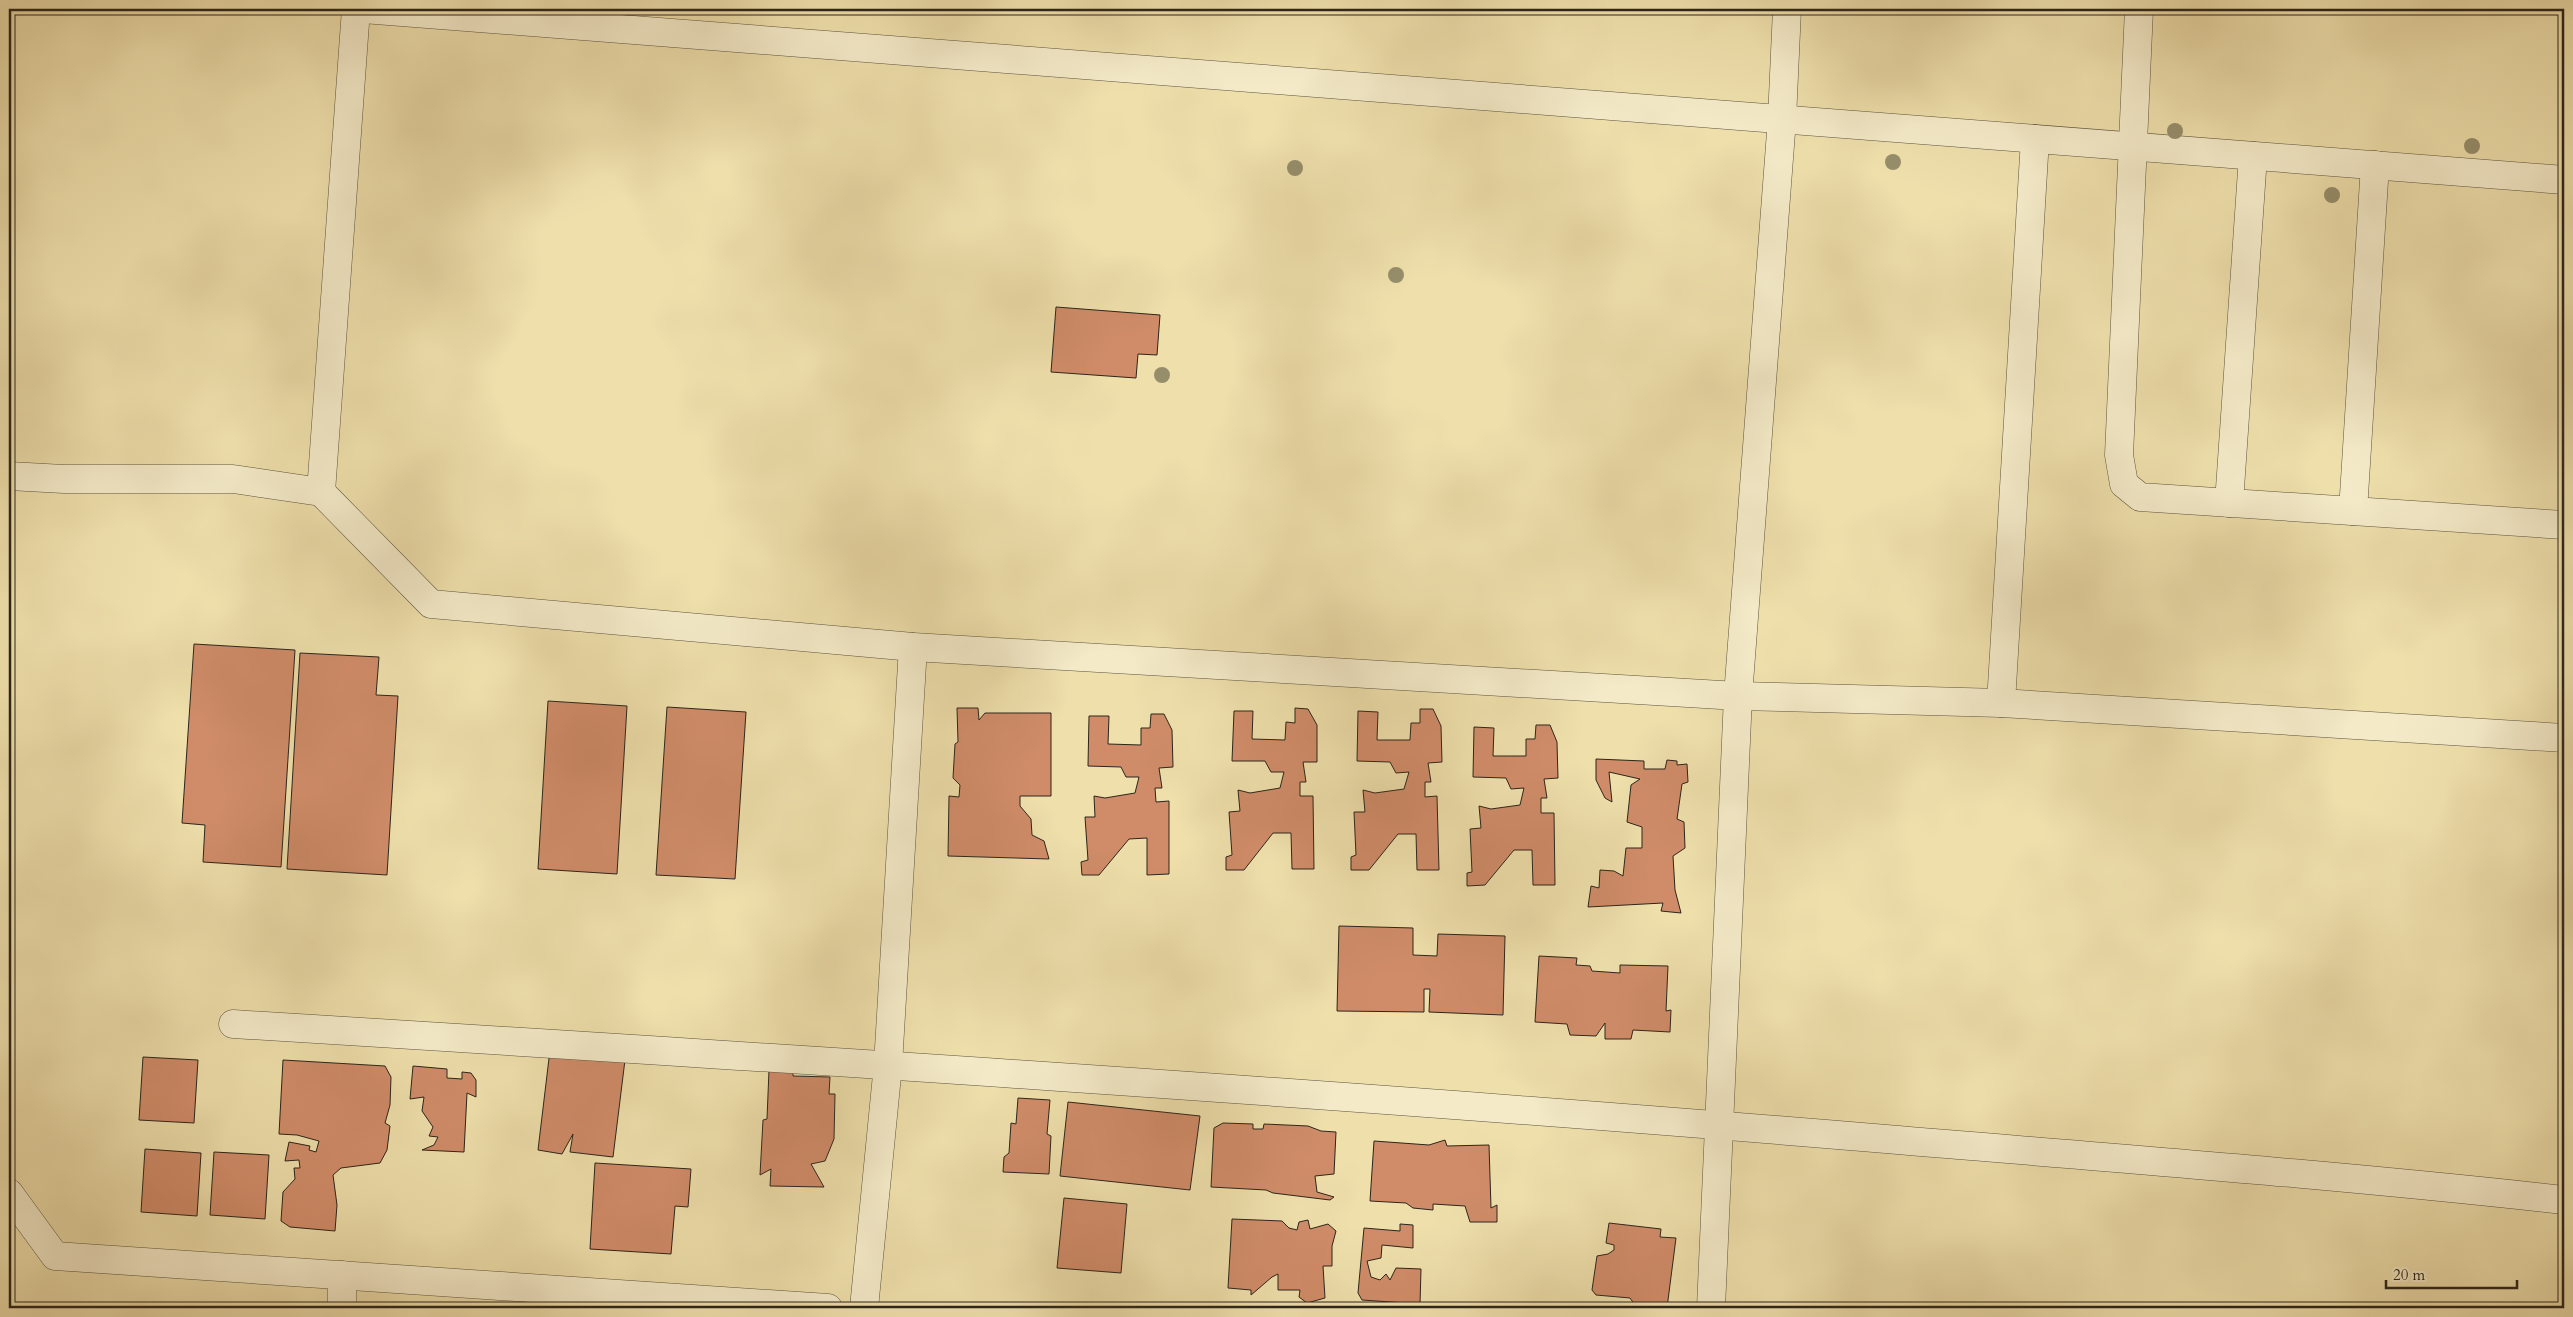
<svg xmlns="http://www.w3.org/2000/svg" width="2573" height="1317" viewBox="0 0 2573 1317" font-family="Cardo,serif">
<rect width="100%" height="100%" fill="#eedfab"/>
<filter id="stains"><feTurbulence type="fractalNoise" baseFrequency=".004" numOctaves="4"/><feColorMatrix values="0 0 0 0 .2 0 0 0 0 .09 0 0 0 0 .02 0 0 0 .5 -.17"/></filter>
<radialGradient id="worn" r=".72"><stop offset=".6" stop-color="#630" stop-opacity="0"/><stop offset="1" stop-color="#630" stop-opacity=".3"/></radialGradient>
<!-- building -->
<g fill="#d08c69" stroke="#2c251b">
<polygon points="1056,307 1160,315 1157,355 1138,354 1136,378 1051,372"/>
<polygon points="194,644 295,650 281,867 203,862 205,825 182,823"/>
<polygon points="300,653 379,657 376,695 398,696 387,875 287,869"/>
<polygon points="548,701 627,706 617,874 538,869"/>
<polygon points="667,707 746,712 735,879 656,875"/>
<polygon points="957,708 978,708 979,720 985,713 1051,713 1051,796 1020,796 1020,806 1031,819 1032,835 1044,841 1049,859 948,856 949,796 959,797 960,785 953,778 955,744 958,742"/>
<polygon points="1295,708 1308,709 1317,725 1317,762 1303,762 1306,782 1300,782 1300,796 1313,796 1314,869 1292,869 1291,833 1273,833 1244,870 1226,870 1226,857 1232,855 1229,812 1240,811 1238,790 1250,793 1280,788 1284,772 1271,772 1265,761 1232,761 1234,711 1253,711 1252,739 1285,740 1286,722 1295,723"/>
<polygon points="1420,709 1433,709 1441,726 1442,762 1428,763 1431,782 1425,782 1425,797 1437,796 1439,870 1417,870 1416,834 1398,834 1369,870 1351,870 1351,857 1356,855 1354,812 1365,812 1363,790 1375,793 1404,789 1409,772 1396,773 1390,762 1357,761 1358,711 1378,712 1377,740 1410,740 1411,723 1420,723"/>
<polygon points="1151,714 1164,714 1172,730 1173,767 1159,768 1162,788 1155,788 1156,802 1169,801 1169,874 1147,875 1147,838 1129,839 1099,875 1082,875 1081,862 1088,860 1085,817 1095,817 1094,796 1105,798 1135,793 1139,777 1126,777 1121,767 1088,766 1089,716 1109,716 1108,744 1141,745 1141,728 1150,728"/>
<polygon points="1536,725 1550,725 1557,742 1558,778 1544,779 1547,798 1541,798 1541,813 1554,813 1555,885 1533,885 1532,850 1514,850 1485,885 1467,886 1467,873 1472,872 1470,829 1481,828 1479,806 1491,809 1520,805 1524,788 1511,789 1506,778 1473,777 1474,727 1494,728 1493,756 1526,756 1526,739 1535,739"/>
<polygon points="1596,759 1644,761 1644,769 1665,769 1667,760 1677,761 1677,765 1687,764 1688,782 1682,784 1677,819 1684,822 1685,848 1673,856 1675,890 1681,913 1661,911 1663,903 1588,907 1591,886 1599,888 1600,870 1614,871 1623,876 1626,848 1642,848 1642,827 1627,822 1631,785 1640,779 1609,772 1612,802 1605,798 1596,780"/>
<polygon points="1339,926 1413,928 1413,955 1437,956 1438,934 1505,936 1503,1015 1429,1012 1430,989 1424,989 1424,1012 1337,1011"/>
<polygon points="1539,956 1577,958 1576,965 1590,966 1592,971 1620,973 1620,965 1668,966 1666,1011 1671,1010 1670,1032 1633,1030 1631,1039 1605,1039 1605,1023 1596,1036 1570,1035 1567,1024 1535,1022"/>
<polygon points="550,1050 625,1060 613,1157 570,1152 573,1134 562,1154 538,1150"/>
<polygon points="143,1057 198,1060 194,1123 139,1120"/>
<polygon points="283,1060 385,1066 391,1077 390,1105 385,1123 390,1126 387,1150 380,1163 341,1168 333,1175 337,1205 335,1231 290,1227 281,1221 283,1192 295,1179 294,1168 300,1168 299,1160 285,1161 289,1142 310,1146 309,1150 316,1152 319,1141 297,1135 279,1134"/>
<polygon points="413,1066 447,1069 447,1078 462,1079 462,1072 471,1073 476,1080 476,1097 467,1093 464,1152 422,1150 434,1145 438,1137 429,1136 433,1127 422,1111 424,1097 410,1099"/>
<polygon points="769,1070 793,1071 793,1076 830,1077 829,1094 835,1094 834,1139 825,1161 811,1164 824,1187 770,1186 771,1169 760,1175 763,1120 767,1119"/>
<polygon points="1018,1098 1050,1100 1047,1134 1051,1136 1049,1174 1003,1172 1004,1157 1009,1153 1011,1123 1016,1124"/>
<polygon points="1068,1102 1200,1116 1190,1190 1060,1176"/>
<polygon points="1223,1123 1253,1124 1253,1129 1263,1129 1264,1124 1308,1126 1321,1131 1336,1132 1334,1174 1315,1176 1317,1192 1334,1197 1330,1200 1273,1193 1266,1190 1211,1187 1214,1128"/>
<polygon points="1445,1140 1447,1146 1489,1145 1491,1208 1497,1205 1497,1222 1470,1222 1465,1206 1433,1204 1433,1210 1413,1208 1406,1203 1370,1201 1374,1141 1429,1145"/>
<polygon points="145,1149 201,1153 197,1216 141,1212"/>
<polygon points="214,1152 269,1155 265,1219 210,1215"/>
<polygon points="595,1163 691,1169 688,1207 675,1206 671,1254 590,1249"/>
<polygon points="1064,1198 1127,1204 1121,1273 1057,1268"/>
<polygon points="1232,1219 1282,1221 1289,1228 1297,1230 1299,1222 1308,1220 1310,1229 1328,1224 1336,1231 1332,1246 1332,1266 1323,1266 1325,1298 1307,1303 1299,1297 1300,1290 1278,1290 1278,1274 1272,1277 1251,1295 1251,1290 1228,1288"/>
<polygon points="1609,1223 1661,1229 1660,1237 1676,1238 1667,1308 1637,1308 1630,1298 1596,1295 1592,1290 1597,1256 1608,1254 1614,1250 1614,1245 1606,1243"/>
<polygon points="1400,1224 1413,1225 1413,1248 1382,1245 1381,1258 1367,1261 1371,1277 1380,1280 1386,1274 1390,1280 1396,1268 1421,1269 1420,1304 1362,1300 1358,1293 1364,1228 1400,1231"/>
</g>
<g fill="none" stroke-linecap="round" stroke-linejoin="round">
<!-- minor casing -->
<g stroke="#5c543f" stroke-width="29">
<g id="minor">
<polyline points="363,9 2564,180"/>
<polyline points="2139,9 2119,455 2124,484 2140,497 2564,525"/>
<polyline points="9,476 64,479 233,479 321,492 431,604 913,647 1738,696 2001,703 2564,738"/>
<polyline points="321,492 356,9"/>
<polyline points="2229,503 2253,156"/>
<polyline points="2353,511 2375,165"/>
<polyline points="2001,703 2035,139"/>
<path d="M233,1024c551,34 1102,69 1653,115 226,19 453,36 678,61"/>
<polyline points="9,1193 55,1256 828,1308"/>
<polyline points="342,1308 342,1275"/>
<polyline points="864,1308 888,1065 913,647"/>
<polyline points="1711,1308 1738,696 1782,119 1787,9"/>
</g>
</g>
<!-- minor -->
<use href="#minor" stroke="#f4eac8" stroke-width="28"/>
</g>
<!-- trees -->
<g fill="#968e6b">
<circle cx="2175" cy="131" r="8"/>
<circle cx="2472" cy="146" r="8"/>
<circle cx="1893" cy="162" r="8"/>
<circle cx="1295" cy="168" r="8"/>
<circle cx="2332" cy="195" r="8"/>
<circle cx="1396" cy="275" r="8"/>
<circle cx="1162" cy="375" r="8"/>
</g>
<!-- margin -->
<rect width="2573" height="1317" fill="none" stroke="#eedfab" stroke-width="30"/>
<rect x="10" y="10" width="2553" height="1297" fill="none" stroke="#2c251b" stroke-width="2.5"/>
<rect x="15" y="15" width="2543" height="1287" fill="none" stroke="#2c251b"/>
<!-- scale -->
<path d="M2386 1280v8h131v-8" fill="none" stroke="#2c251b" stroke-width="2.5"/>
<text x="2393" y="1280" font-size="15" fill="#2c251b" stroke="#f4eac8" stroke-width="4" paint-order="stroke">20 m</text>
<rect width="100%" height="100%" filter="url(#stains)"/>
<rect width="100%" height="100%" fill="url(#worn)"/>
</svg>
